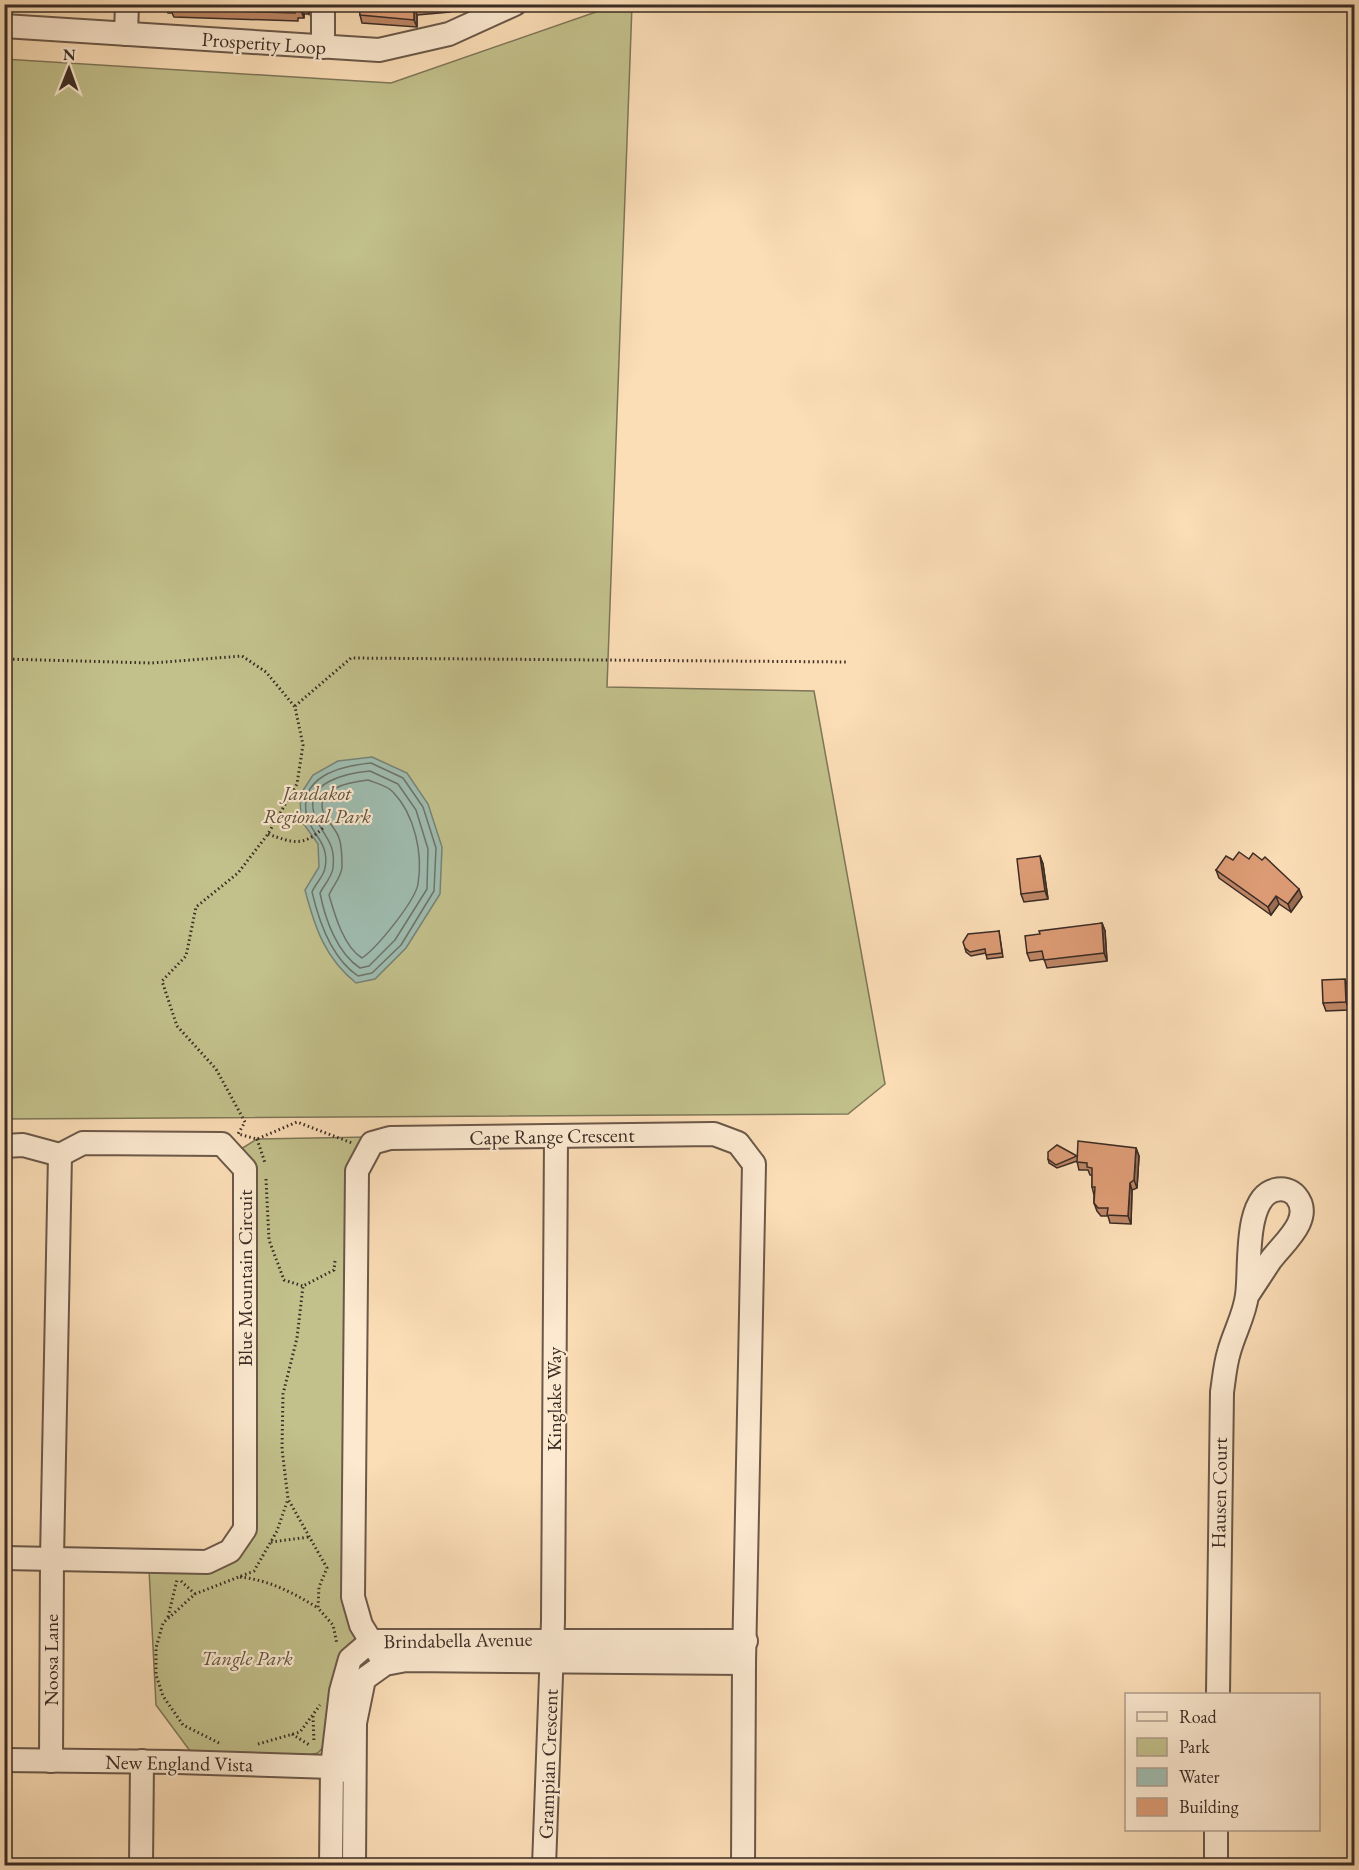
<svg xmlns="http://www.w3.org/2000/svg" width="1359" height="1870" viewBox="0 0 1359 1870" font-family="'EB Garamond',serif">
<rect width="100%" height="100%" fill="#fbddb6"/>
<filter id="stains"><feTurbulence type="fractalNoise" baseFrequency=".00333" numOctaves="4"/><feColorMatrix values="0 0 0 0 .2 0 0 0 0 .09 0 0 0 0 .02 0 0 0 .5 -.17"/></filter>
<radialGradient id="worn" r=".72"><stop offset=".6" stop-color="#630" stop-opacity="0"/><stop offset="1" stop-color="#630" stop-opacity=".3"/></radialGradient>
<!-- green -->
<g fill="#c2c08b" stroke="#7e7658" stroke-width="1.5">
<polygon points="616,5 632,5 607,687 814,691 885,1084 848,1114 5,1119 4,59 391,83"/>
<polygon points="369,1137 353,1169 365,1640 329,1740 318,1753 298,1757 193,1755 156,1705 149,1569 221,1567 235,1561 249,1542 241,1149 257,1139"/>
</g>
<!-- water -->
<path fill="#9fbcaf" stroke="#778278" stroke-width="1.5" d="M372,757l35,16 21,31 14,43 -2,47 -34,54 -31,31 -19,4c-31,-25 -41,-55 -51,-93l14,-23 -1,-23 -17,-24 -1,-25 13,-20 25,-14z"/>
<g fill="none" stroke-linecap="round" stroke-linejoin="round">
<!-- shore -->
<g stroke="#6d746a" stroke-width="1.5">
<path d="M371,763l32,15 20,29 13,41 -2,43 -33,54 -29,28 -14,3c-27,-18 -39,-54 -46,-84 3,-8 12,-16 13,-24 5,-25 -13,-33 -18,-51 -10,-41 34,-51 64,-54z"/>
<path d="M370,771l28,13 18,26 12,39 -1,40 -32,51 -26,26 -9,2c-23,-15 -35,-49 -40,-75 4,-8 12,-16 13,-25 3,-27 -10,-31 -18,-52 -13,-34 32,-43 55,-45z"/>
<path d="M368,780c8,3 20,6 25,12 22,23 30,62 25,92 -3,17 -41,64 -56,74 -18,-11 -27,-42 -33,-63 4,-10 13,-18 13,-29 0,-9 0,-20 -3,-28 -3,-9 -11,-16 -15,-24 -11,-26 27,-32 44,-34z"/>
</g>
<!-- minor casing -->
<g stroke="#6b5849" stroke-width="26">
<g id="minor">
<polyline points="4,26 379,50 449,34 515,4"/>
<polyline points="126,34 127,4"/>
<polyline points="323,47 323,4"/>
<polyline points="4,1146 23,1145 60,1155"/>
<polyline points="4,1558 207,1562 230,1551 245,1529 245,1169 222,1144 83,1143 60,1155 52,1558 51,1761"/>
<polyline points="385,1664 361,1625 353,1597 357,1171 372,1143 390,1138 714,1134 738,1143 754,1164 744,1663 743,1866"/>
<path d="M1218,1694l4,-302c2,-13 3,-27 7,-40 5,-19 16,-38 18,-57 4,-24 -4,-97 28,-105 8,-2 16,0 21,6 19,23 -14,48 -26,65 -8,12 -15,23 -23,35"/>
<polyline points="4,1760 177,1762 332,1767 346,1771"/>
<polyline points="141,1866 142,1761"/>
<polyline points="331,1866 332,1767 341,1691 350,1659 371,1641 746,1641"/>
<polyline points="354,1866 355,1723 364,1679 385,1664 406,1660 744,1663"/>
<polyline points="544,1866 553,1621 556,1136"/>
<polyline points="1216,1866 1216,1830"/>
</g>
</g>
<!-- path -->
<g stroke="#3b2c25" stroke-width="3" stroke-dasharray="1.5 3" stroke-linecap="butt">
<polyline points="4,659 152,663 242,656 266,672 295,707 303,745 297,784 268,834 238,873 196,907 186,956 162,981 177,1026 216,1069 245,1122 238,1134 257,1139 297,1122 352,1143"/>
<polyline points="295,706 351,658 848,662"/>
<path d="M268,834c25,9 35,13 55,-6"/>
<polyline points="257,1139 265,1163"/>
<polyline points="266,1179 269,1240 284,1280 303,1286"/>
<polyline points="335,1261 334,1270 303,1286 297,1338 283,1394 282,1449 288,1499 327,1568 319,1587 318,1608 333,1625 337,1644"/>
<polyline points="271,1542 309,1537"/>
<path d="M240,1577c29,3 54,16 78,31"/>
<polyline points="181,1581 195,1594"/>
<polyline points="168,1617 177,1580"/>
<polyline points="313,1716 314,1743"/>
<polyline points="292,1734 311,1746"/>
<polyline points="219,1743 183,1725 163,1696 156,1675 156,1648 163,1623 195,1594 254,1571 277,1531 288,1499"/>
<polyline points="258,1744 300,1732 320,1705"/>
</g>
<!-- minor -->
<use href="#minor" stroke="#fce9d0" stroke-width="22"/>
</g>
<!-- wall -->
<g fill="#bd8564" stroke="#3b2c25" stroke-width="1.5">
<polygon points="4,4 110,4 110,9 87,11 68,10 67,7 4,8"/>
<polygon points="159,4 311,4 309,14 304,14 304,18 298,18 298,21 174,17 172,13 168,13 167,9 160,9"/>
<polygon points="359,4 450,4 450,12 417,15 417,27 362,23 360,15"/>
<polygon points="1040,856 1043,864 1048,899 1024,902 1021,894"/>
<polygon points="1216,870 1302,897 1291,912 1279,904 1271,915 1219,878"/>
<polygon points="1102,923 1105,931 1107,961 1047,968 1044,959 1030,961 1027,953 1040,934"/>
<polygon points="999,931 1003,957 987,959 986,953 971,956 966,952 965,948"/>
<polygon points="1348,987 1349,1010 1326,1011 1323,1003"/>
<polygon points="1136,1148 1139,1156 1137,1188 1132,1190 1131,1224 1110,1223 1108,1216 1101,1216 1097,1211 1094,1203 1094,1195 1092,1187 1092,1175 1090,1175 1088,1170 1079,1170 1077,1161 1057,1168 1049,1163 1048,1159 1077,1156"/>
</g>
<!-- shaded-wall -->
<g fill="#9a6c51" stroke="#3b2c25" stroke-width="1.5">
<polygon points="306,4 311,4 309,14 306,6"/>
<polygon points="447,4 450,4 450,12"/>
<polygon points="301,6 304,14 304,18 301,11"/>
<polygon points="414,7 417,15 417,27 414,20"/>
<polygon points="1040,856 1043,864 1048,899 1045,891"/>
<polygon points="1299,889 1302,897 1291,912 1288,904"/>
<polygon points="1276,896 1279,904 1271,915 1268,907"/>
<polygon points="1102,923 1105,931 1107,961 1104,953"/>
<polygon points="1345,979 1348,987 1349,1010 1346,1002"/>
<polygon points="1136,1148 1139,1156 1137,1188 1134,1180"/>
<polygon points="1130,1183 1132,1190 1131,1224 1128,1216"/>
</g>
<!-- building -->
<g fill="#dc9b74" stroke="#3b2c25" stroke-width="1.5">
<polygon points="166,4 306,4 306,6 301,6 301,11 295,10 295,13 171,9 171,5"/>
<polygon points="359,4 447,4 447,5 414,7 414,20 360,15"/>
<polygon points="1239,852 1249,859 1253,853 1262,860 1265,857 1299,889 1288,904 1276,896 1268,907 1216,870 1226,856 1233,860"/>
<polygon points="1040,856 1045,891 1021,894 1017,859"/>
<polygon points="1102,923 1104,953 1044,960 1042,951 1027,953 1025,936 1040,934 1039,931"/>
<polygon points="999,931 1002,953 986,955 985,949 970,952 965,948 963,942 968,934"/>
<polygon points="1345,979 1346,1002 1323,1003 1322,980"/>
<polygon points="1078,1141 1136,1148 1134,1180 1130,1183 1128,1216 1107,1215 1108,1208 1098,1208 1094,1203 1095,1187 1092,1187 1092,1168 1087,1167 1087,1163 1077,1162"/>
<polygon points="1057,1145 1077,1156 1056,1165 1048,1159 1048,1152"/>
</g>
<g text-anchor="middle" stroke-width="4.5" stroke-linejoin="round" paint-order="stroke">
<!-- street labels -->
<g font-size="20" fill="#3b2c25" stroke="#fce9d0">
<text transform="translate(264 43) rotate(4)" y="7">Prosperity Loop</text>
<text transform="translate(552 1136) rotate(-1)" y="7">Cape Range Crescent</text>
<text transform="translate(245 1278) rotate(-90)" y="7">Blue Mountain Circuit</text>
<text transform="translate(554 1399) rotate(-90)" y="7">Kinglake Way</text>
<text transform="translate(1219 1493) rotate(-89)" y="7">Hausen Court</text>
<text transform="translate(458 1640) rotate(-1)" y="7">Brindabella Avenue</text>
<text transform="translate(51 1660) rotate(-90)" y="7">Noosa Lane</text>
<text transform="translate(179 1763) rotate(1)" y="7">New England Vista</text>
<text transform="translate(548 1764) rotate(-88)" y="7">Grampian Crescent</text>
</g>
<!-- park labels -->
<g font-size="20" font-style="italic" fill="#5d513e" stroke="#fce9d0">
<text x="317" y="800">Jandakot<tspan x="317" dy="23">Regional Park</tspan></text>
<text x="247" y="1665">Tangle Park</text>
</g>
</g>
<!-- margin -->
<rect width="1359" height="1870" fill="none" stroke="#fbddb6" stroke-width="24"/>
<rect x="6" y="6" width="1347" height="1858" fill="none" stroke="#3b2c25" stroke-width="3"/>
<rect x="12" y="12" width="1335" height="1846" fill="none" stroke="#3b2c25" stroke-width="1.5"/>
<!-- legend -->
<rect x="1125" y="1693" width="195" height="138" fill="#fce9d0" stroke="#af9d8c" stroke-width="1.5"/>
<rect x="1137" y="1712" width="30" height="9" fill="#fce9d0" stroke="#af9d8c" stroke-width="1.5"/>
<text x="1179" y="1723" font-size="18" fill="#3b2c25">Road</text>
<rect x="1137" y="1738" width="30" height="18" fill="#c2c08b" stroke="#af9d8c" stroke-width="1.5"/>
<text x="1179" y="1753" font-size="18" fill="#3b2c25">Park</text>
<rect x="1137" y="1768" width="30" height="18" fill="#9fbcaf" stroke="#af9d8c" stroke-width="1.5"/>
<text x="1179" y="1783" font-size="18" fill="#3b2c25">Water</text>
<rect x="1137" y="1798" width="30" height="18" fill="#dc9b74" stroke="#af9d8c" stroke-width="1.5"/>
<text x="1179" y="1813" font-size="18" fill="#3b2c25">Building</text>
<!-- north arrow -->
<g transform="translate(69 69) rotate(1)" stroke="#fce9d0" stroke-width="4.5" paint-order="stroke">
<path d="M0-4.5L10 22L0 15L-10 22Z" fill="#3b2c25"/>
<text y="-9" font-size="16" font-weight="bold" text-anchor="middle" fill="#3b2c25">N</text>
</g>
<rect width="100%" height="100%" filter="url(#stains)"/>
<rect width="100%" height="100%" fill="url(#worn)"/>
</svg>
